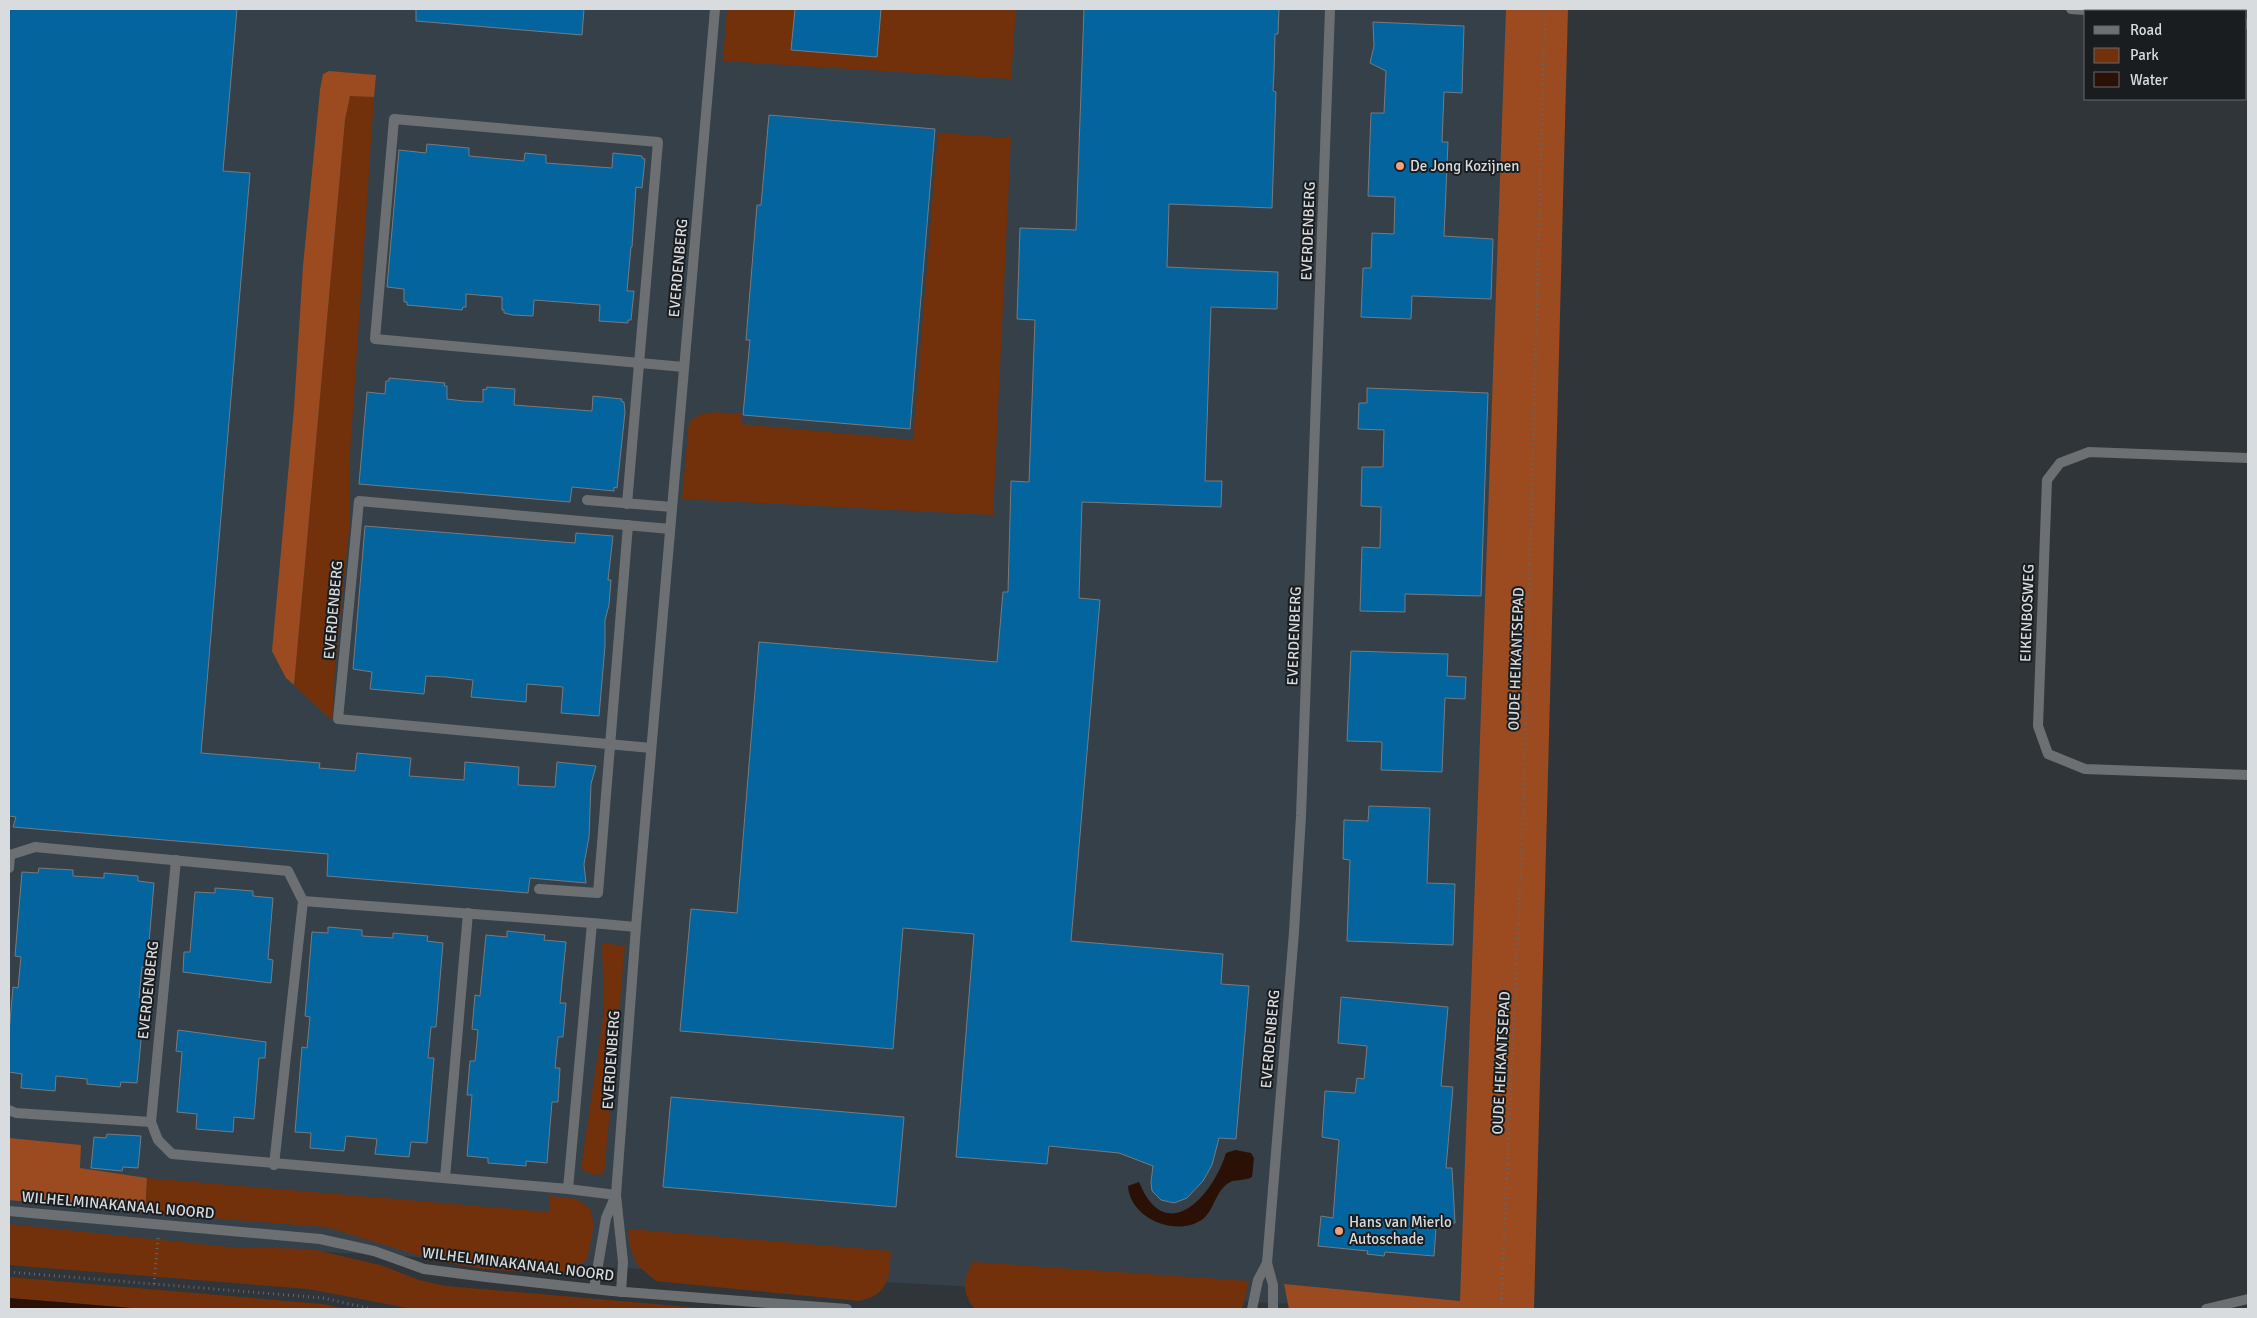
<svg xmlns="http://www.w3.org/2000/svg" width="2257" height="1318" viewBox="0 0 2257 1318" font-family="Signika,sans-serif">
<rect width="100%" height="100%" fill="#30353a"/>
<!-- built -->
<polygon fill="#354049" points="9,9 1525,9 1482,1309 1384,1309 9,1235"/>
<!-- green -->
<g fill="#72310b">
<polygon points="727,9 1016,9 1011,79 723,61"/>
<polygon points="360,95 374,97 349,469 350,522 335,667 332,721 294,685 345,120 350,96"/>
<path d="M938,133l73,5 -18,377 -311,-16 7,-77c15,-14 34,-9 52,-8v10l172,16z"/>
<polygon points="602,943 625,946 604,1174 593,1175 581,1169 604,1011"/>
<polygon points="147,1178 549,1212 550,1196 576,1199 590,1208 594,1225 587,1260 561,1275 484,1269 433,1260 326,1227 145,1213"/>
<polygon points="9,1224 229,1247 311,1249 380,1265 419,1280 446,1286 712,1309 413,1309 308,1289 9,1265"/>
<path d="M628,1229l263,22c-2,27 -2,44 -32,50l-203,-20 -19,-16 -8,-21z"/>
<path d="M973,1262l276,19 -6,25 -3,3h-265c-13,-15 -13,-30 -2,-47z"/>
<polygon points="9,1277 322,1304 348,1309 144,1309 9,1298"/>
</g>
<!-- forest -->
<g fill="#9b4b1f">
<polygon points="1506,9 1568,9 1534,1309 1289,1309 1284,1284 1460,1301"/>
<polygon points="329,71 376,75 374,97 350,96 345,120 294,685 286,678 272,651 294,408 303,266 320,90 323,74"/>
<polygon points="9,1138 81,1145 80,1168 147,1178 145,1213 9,1200"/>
</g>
<!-- water -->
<g fill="#2b1105">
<path d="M1235,1150l16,3 3,5 -2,19c-9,5 -18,1 -25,7 -12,9 -13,26 -24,35 -26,19 -73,0 -75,-33l11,-4c27,66 74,14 87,-29z"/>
<polygon points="9,1298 144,1309 9,1309"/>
</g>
<!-- building -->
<g fill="#04649e" stroke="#757b80">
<polygon points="9,9 237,9 223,171 250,173 201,753 320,763 319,768 355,771 357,753 411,758 409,776 464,780 465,762 519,767 518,785 555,787 557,762 596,766 591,784 589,837 584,864 586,883 530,878 528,893 327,876 328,854 13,827 16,817 9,816"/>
<polygon points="416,9 584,9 582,35 416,21"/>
<polygon points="795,9 881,9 877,57 791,50"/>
<polygon points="1084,9 1279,9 1278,34 1275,34 1274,72 1273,91 1276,92 1272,208 1169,204 1167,267 1278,272 1277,309 1211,307 1205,481 1222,481 1221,507 1082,502 1079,598 1100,600 1071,941 1223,954 1221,984 1249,986 1236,1139 1219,1138 1212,1165 1203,1181 1187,1198 1174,1203 1161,1200 1152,1191 1151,1182 1153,1166 1119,1153 1049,1146 1047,1164 956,1157 974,934 903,928 893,1049 680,1031 691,909 737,913 759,642 997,662 1003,592 1008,592 1011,481 1029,482 1035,320 1017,319 1020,228 1076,230"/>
<polygon points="1373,22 1464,26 1462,93 1444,92 1442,142 1448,142 1444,236 1493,239 1491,299 1412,296 1411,319 1361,317 1363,268 1371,268 1372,233 1394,234 1395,197 1368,196 1371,113 1384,113 1386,71 1370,63 1374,46"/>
<polygon points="769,115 935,129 910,429 743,415 750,340 746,340 757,205 761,205"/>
<polygon points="427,144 469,148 469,156 524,161 525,153 546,155 546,163 612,168 613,153 642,156 642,158 645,159 642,188 636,187 632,247 631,247 627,291 634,291 631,320 628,320 628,323 599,321 600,305 534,300 533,316 513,315 504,313 504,310 502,310 502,297 466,294 466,307 463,307 462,310 407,305 407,302 404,302 404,289 387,287 399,150 426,153"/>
<polygon points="389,378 445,383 444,386 447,386 447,399 464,401 483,402 483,389 486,390 487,387 515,389 514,405 592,411 593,396 622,399 621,401 624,402 625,412 617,488 614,487 614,491 572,487 570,502 359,484 367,392 385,394 386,381 389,381"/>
<polygon points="1367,388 1488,393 1481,596 1405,594 1405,612 1360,611 1362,547 1380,548 1381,507 1361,506 1362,467 1383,467 1384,430 1358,429 1359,403 1367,403"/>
<polygon points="365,526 575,543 576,533 613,536 608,580 611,580 609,605 605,620 605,646 599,716 561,713 563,687 527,684 526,702 471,697 473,680 446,677 426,676 424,694 370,689 372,672 353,669"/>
<polygon points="1351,651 1448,654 1447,676 1466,677 1465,699 1445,698 1442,772 1381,770 1382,742 1347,741"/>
<polygon points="1369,806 1430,808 1427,883 1455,884 1453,945 1347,941 1350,860 1343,859 1344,820 1368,821"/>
<polygon points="39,868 73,870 73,876 104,878 104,873 138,876 138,881 154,883 147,967 142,967 139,998 145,998 137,1083 121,1082 120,1087 87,1084 87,1079 56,1076 55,1091 21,1088 22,1074 9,1072 9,1033 13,987 18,988 21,957 15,956 22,872 38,873"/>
<polygon points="215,888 253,891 253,896 273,898 268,959 273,960 271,983 183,972 184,952 190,952 195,892 215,893"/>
<polygon points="328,927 362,930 362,936 393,938 393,933 428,936 427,941 443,943 436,1027 431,1027 428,1058 434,1058 427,1143 411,1142 409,1157 375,1154 377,1139 346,1136 344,1151 310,1148 311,1133 295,1132 302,1047 307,1048 310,1017 305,1016 312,932 328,933"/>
<polygon points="507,931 545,935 544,940 566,942 560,1003 566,1003 563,1037 558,1037 555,1068 560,1068 558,1102 552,1102 547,1163 526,1161 526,1166 488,1163 488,1158 467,1156 472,1095 467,1095 470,1061 475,1061 478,1030 472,1029 475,995 480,996 486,935 507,937"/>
<polygon points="1341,997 1448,1007 1441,1086 1453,1087 1446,1168 1452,1168 1455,1223 1441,1223 1441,1228 1436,1228 1434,1256 1385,1252 1384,1256 1367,1254 1368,1251 1318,1246 1321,1216 1333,1218 1339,1140 1322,1137 1325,1091 1355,1093 1357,1078 1364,1079 1367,1046 1338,1043"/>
<polygon points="178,1030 266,1042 265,1058 259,1058 254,1119 234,1117 233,1132 196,1129 197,1114 177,1112 182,1052 176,1051"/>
<polygon points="671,1097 904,1117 896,1207 663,1187"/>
<polygon points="107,1134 141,1136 138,1168 123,1167 122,1171 91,1168 94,1137 106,1138"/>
</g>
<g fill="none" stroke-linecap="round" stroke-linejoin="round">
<!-- path -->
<g stroke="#63676c" stroke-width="3" stroke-dasharray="1 4" stroke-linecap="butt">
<polyline points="9,1272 323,1298 372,1309"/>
<polyline points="154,1284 158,1238"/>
<polyline points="1501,1309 1523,820 1545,9"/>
</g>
<!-- service -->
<g stroke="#6d7072" stroke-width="10">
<polyline points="587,500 672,507"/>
<polyline points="627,504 658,142 394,119 375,339 684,367"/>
<polyline points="651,748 338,719 359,501 670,529"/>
<polyline points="9,868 10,855 35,847 288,871 303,901 592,923 568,1189 172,1154 158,1140 151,1122 16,1113 9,1110"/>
<polyline points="539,889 598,893 628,525"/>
<polyline points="592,923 636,927"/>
<polyline points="151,1122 176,860"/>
<polyline points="274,1165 303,901"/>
<polyline points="445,1178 468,913"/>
<polyline points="568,1189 616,1195"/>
</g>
<!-- minor -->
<g stroke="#6d7072" stroke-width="10">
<polyline points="2071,9 2100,11"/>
<polyline points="2246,24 2248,24"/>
<polyline points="2248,458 2089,452 2060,463 2047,480 2038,726 2048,754 2085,769 2248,775"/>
<polyline points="616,1195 636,927 715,9"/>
<polyline points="594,1289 606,1218 616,1195 623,1262 621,1292"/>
<polyline points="1252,1309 1258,1280 1267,1263"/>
<polyline points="1273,1309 1273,1285 1267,1263 1294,932 1301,816 1330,9"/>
</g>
<!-- tertiary -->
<g stroke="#6d7072" stroke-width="10">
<polyline points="9,1211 320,1239 374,1251 424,1269 486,1277 612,1291 847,1309"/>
<polyline points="2206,1309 2248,1299"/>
</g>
</g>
<!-- markers -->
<g fill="#f1a17c" stroke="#1a1d1f" stroke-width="2">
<circle cx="1400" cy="166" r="5"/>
<circle cx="1339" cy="1231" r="5"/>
</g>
<g text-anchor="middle" stroke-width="4" stroke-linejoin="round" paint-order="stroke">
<!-- poi labels -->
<g font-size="15" fill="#d9dcdf" stroke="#1a1d1f" text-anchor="start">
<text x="1410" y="171">De Jong Kozijnen</text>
<text x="1349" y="1227">Hans van Mierlo<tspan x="1349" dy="17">Autoschade</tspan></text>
</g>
<!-- street labels -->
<g font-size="15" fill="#d9dcdf" stroke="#1a1d1f">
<text transform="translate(1308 231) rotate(-88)" y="5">EVERDENBERG</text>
<text transform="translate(678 268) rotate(-85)" y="5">EVERDENBERG</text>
<text transform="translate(333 610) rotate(-85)" y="5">EVERDENBERG</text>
<text transform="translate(2027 613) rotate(-88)" y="5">EIKENBOSWEG</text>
<text transform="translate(1294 636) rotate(-88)" y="5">EVERDENBERG</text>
<text transform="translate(1516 659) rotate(-88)" y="5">OUDE HEIKANTSEPAD</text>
<text transform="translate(148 990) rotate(-84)" y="5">EVERDENBERG</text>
<text transform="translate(1270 1039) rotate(-85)" y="5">EVERDENBERG</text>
<text transform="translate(611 1060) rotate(-86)" y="5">EVERDENBERG</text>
<text transform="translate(1501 1063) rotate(-87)" y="5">OUDE HEIKANTSEPAD</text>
<text transform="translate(118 1205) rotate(5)" y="5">WILHELMINAKANAAL NOORD</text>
<text transform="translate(518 1264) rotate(7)" y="5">WILHELMINAKANAAL NOORD</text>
</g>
</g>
<!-- border -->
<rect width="2257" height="1318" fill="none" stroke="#d9dcdf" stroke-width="20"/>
<!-- legend -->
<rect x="2084" y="10" width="162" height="90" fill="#1a1d1f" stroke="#66696c"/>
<rect x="2094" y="26" width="25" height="8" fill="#6d7072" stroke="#66696c"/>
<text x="2130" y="35" font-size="15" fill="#d9dcdf">Road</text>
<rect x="2094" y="48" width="25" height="15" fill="#72310b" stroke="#66696c"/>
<text x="2130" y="60" font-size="15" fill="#d9dcdf">Park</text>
<rect x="2094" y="72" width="25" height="15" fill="#2b1105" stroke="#66696c"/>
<text x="2130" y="85" font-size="15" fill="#d9dcdf">Water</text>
</svg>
